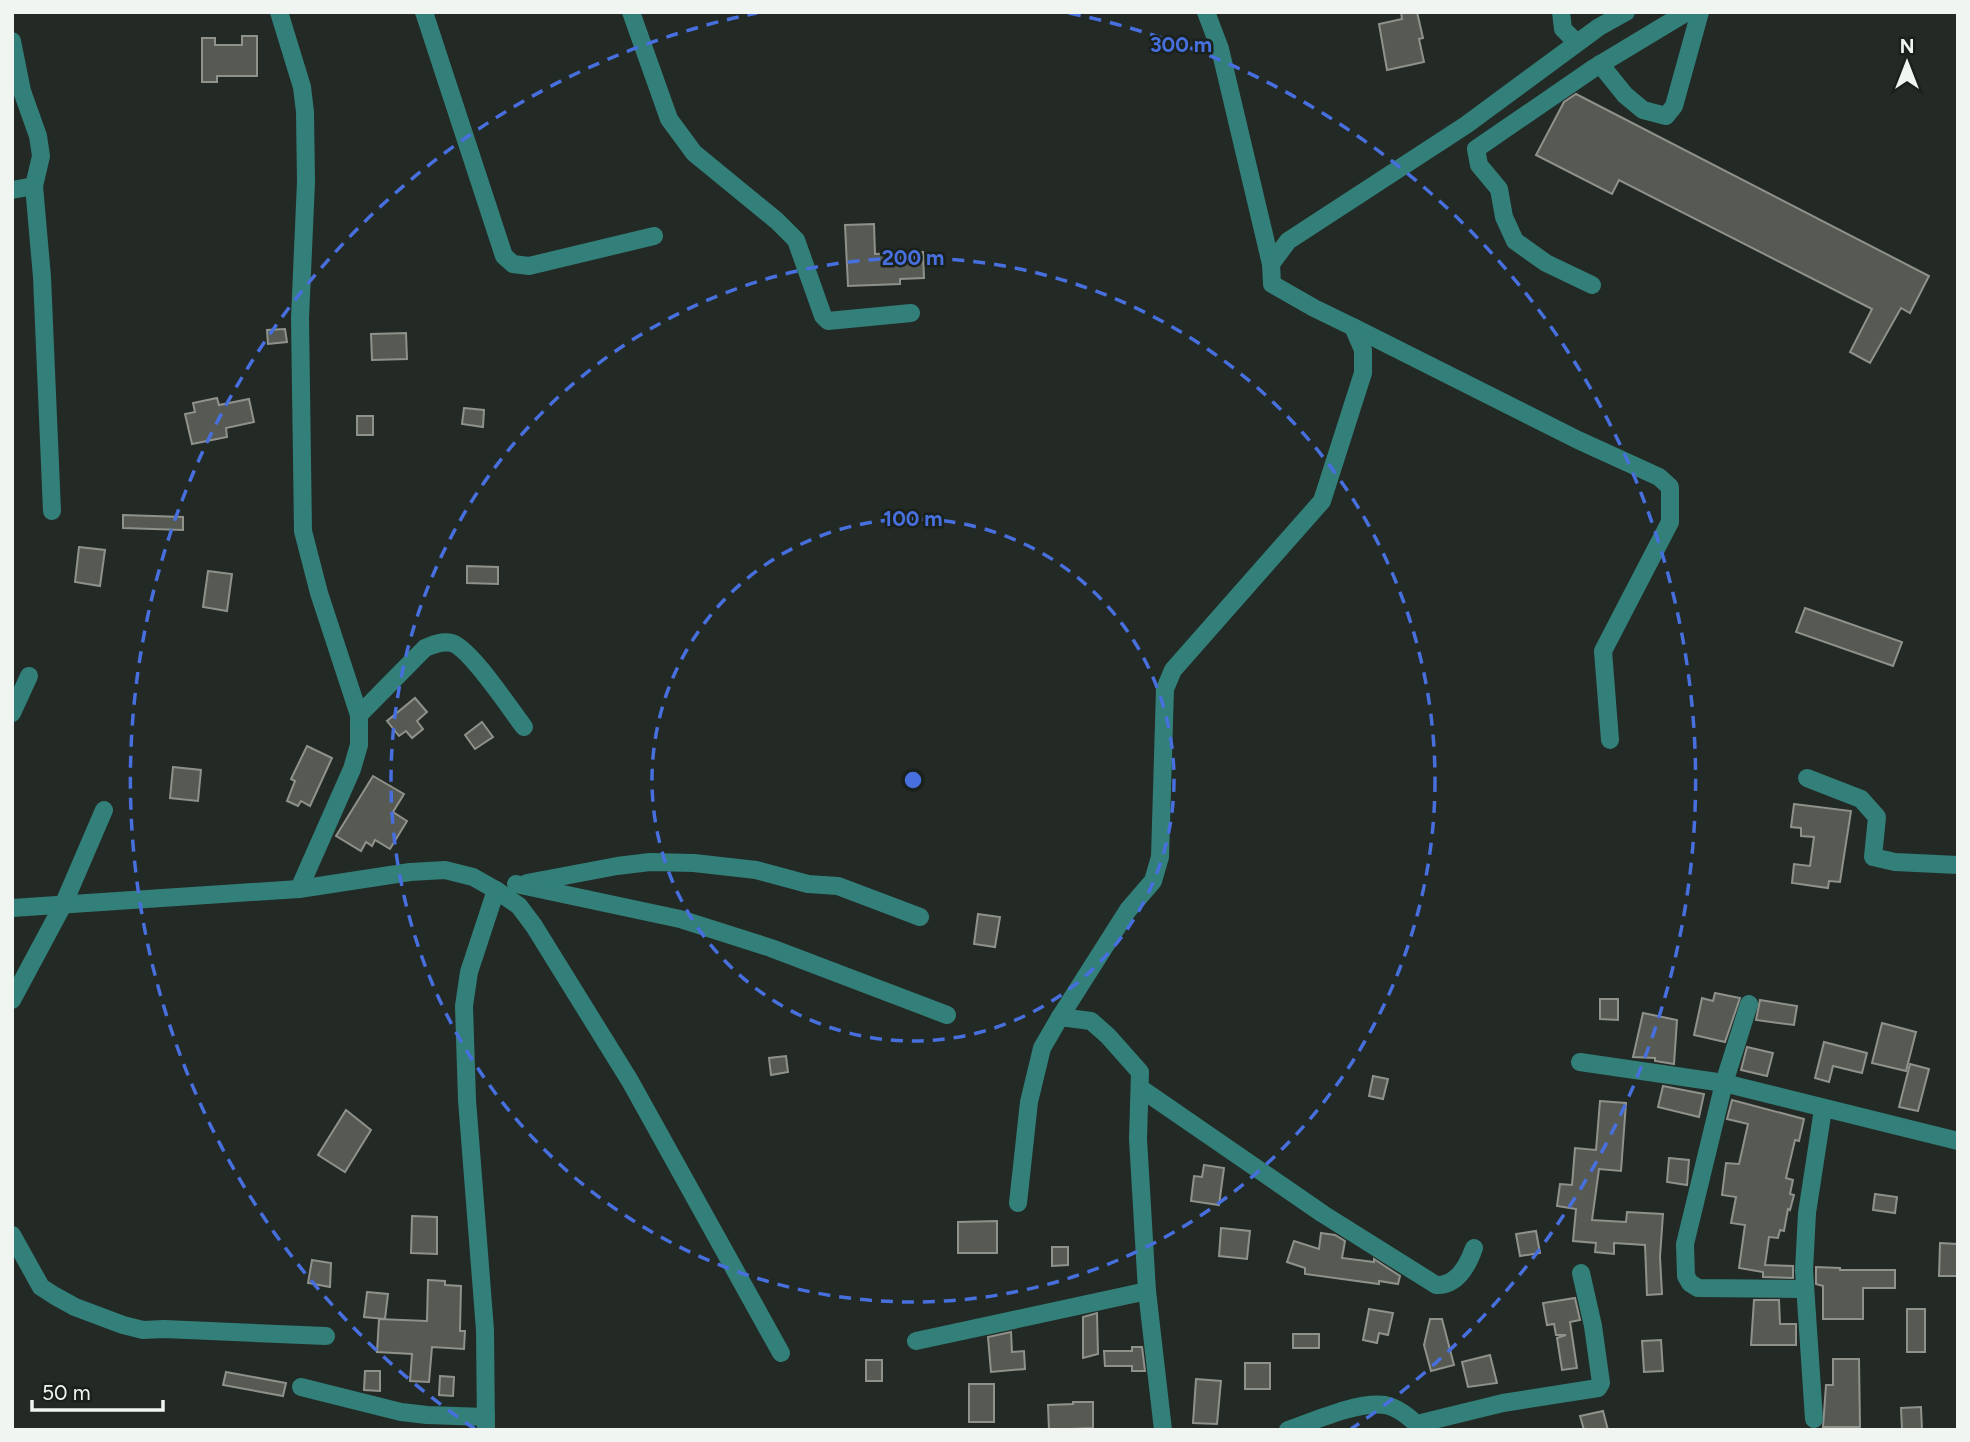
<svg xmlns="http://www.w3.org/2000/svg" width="1970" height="1442" viewBox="0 0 1970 1442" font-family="Figtree,sans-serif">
<rect width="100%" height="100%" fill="#232925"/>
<!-- building -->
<g fill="#575a53" stroke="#8f928b" stroke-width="2">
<polygon points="1401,12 1417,12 1423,38 1419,39 1424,62 1387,70 1379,24 1402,19"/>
<polygon points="242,36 257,36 257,76 217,76 217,82 202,82 202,38 215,38 215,45 242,45"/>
<polygon points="1576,94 1929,276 1910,313 1901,308 1870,363 1850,352 1872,309 1619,180 1612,194 1536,155 1564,102"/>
<polygon points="874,224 875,254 923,252 924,278 900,279 900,284 848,286 845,225"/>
<polygon points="285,329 287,342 268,344 267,330"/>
<polygon points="406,333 407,359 372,360 371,334"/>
<polygon points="217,398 219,405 249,399 254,422 226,428 227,437 192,444 185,414 195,412 193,403"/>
<polygon points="464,408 484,410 483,427 462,424"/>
<rect x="357" y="416" width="16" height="19"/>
<polygon points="123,515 183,517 183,530 123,528"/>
<polygon points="79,547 105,550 100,586 75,582"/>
<polygon points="467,566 498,567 498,584 467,583"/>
<polygon points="208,571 232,574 227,611 203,607"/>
<polygon points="1805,608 1902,642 1893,666 1796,632"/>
<polygon points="415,698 427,712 417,721 423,729 412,738 406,731 399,736 387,721"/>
<polygon points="482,722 493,737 475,749 465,735"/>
<polygon points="307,746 332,758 310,806 301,801 298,806 287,801 295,781 291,779"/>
<polygon points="173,767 201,770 198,801 170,798"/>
<polygon points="373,776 404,794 393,812 407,821 390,849 375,840 372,846 366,842 361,851 336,836"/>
<polygon points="1794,804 1851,811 1840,882 1829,881 1828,888 1792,883 1794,864 1810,866 1814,837 1801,836 1801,828 1791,827"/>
<polygon points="978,914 1000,917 995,947 974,944"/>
<polygon points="1715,993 1740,998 1725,1042 1694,1035 1702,998 1713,1001"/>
<polygon points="1600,999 1618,999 1618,1020 1600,1019"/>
<polygon points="1760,1000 1797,1006 1794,1025 1756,1020"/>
<polygon points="1643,1013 1677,1020 1674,1064 1655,1061 1655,1058 1633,1057"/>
<polygon points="1882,1023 1916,1032 1906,1071 1872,1063"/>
<polygon points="1824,1042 1867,1053 1862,1073 1833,1066 1829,1082 1815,1078"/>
<polygon points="1747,1047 1773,1053 1767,1076 1741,1070"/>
<polygon points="786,1056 788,1072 771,1075 769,1058"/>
<polygon points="1910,1064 1929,1069 1918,1111 1899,1107"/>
<polygon points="1373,1076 1388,1079 1383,1099 1369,1096"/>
<polygon points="1663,1086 1704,1094 1699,1117 1658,1107"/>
<polygon points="1732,1100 1804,1119 1799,1141 1795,1140 1786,1178 1793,1180 1790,1194 1794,1195 1790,1210 1788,1209 1784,1231 1780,1230 1778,1238 1769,1237 1765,1265 1793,1266 1793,1278 1763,1277 1763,1272 1739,1268 1745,1225 1731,1223 1736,1197 1722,1195 1726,1163 1739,1164 1748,1124 1727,1119"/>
<polygon points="1600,1101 1626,1103 1621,1171 1599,1169 1592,1220 1626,1222 1627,1212 1663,1214 1660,1257 1662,1294 1647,1295 1645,1245 1614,1243 1614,1254 1595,1252 1596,1243 1573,1241 1576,1209 1557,1206 1560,1184 1572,1185 1575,1148 1596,1150"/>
<polygon points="346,1110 371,1130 345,1172 318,1155"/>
<polygon points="1669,1158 1689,1160 1687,1185 1667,1182"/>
<polygon points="1204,1165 1224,1168 1219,1205 1191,1201 1194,1176 1202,1177"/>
<polygon points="1875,1194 1897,1197 1895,1213 1873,1210"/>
<polygon points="412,1216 437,1217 437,1254 411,1253"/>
<polygon points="997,1221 997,1253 958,1253 958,1222"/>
<polygon points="1221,1228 1250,1231 1247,1259 1219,1256"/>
<polygon points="1536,1231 1540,1253 1520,1256 1516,1234"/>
<polygon points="1321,1233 1335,1235 1345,1241 1342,1258 1374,1262 1374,1259 1400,1276 1398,1284 1379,1281 1379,1284 1305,1274 1305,1268 1287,1262 1294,1241 1319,1249"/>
<polygon points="1940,1243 1958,1244 1958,1276 1939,1276"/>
<polygon points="1052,1247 1068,1247 1068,1265 1052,1266"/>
<polygon points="312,1260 331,1263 330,1287 308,1283"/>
<polygon points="1816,1267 1840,1268 1840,1270 1895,1270 1895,1288 1863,1288 1863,1319 1823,1319 1823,1286 1816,1284"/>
<polygon points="428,1280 445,1281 445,1285 461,1286 460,1331 465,1331 464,1349 432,1347 429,1382 410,1381 412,1354 377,1352 379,1319 427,1321"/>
<polygon points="367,1292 388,1294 385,1319 364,1317"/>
<polygon points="1575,1298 1580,1320 1570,1322 1577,1368 1562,1370 1557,1338 1566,1335 1556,1335 1554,1324 1547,1325 1543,1303"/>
<polygon points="1754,1300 1779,1300 1780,1324 1796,1324 1796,1345 1751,1345"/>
<polygon points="1369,1309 1393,1313 1388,1335 1379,1333 1377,1343 1363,1340"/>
<rect x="1907" y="1309" width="18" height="43"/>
<polygon points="1097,1313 1098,1354 1083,1358 1083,1317"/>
<polygon points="1430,1319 1442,1319 1454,1365 1431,1371 1424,1345"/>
<polygon points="1011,1332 1012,1352 1024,1351 1025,1369 991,1372 988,1337"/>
<rect x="1293" y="1334" width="26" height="14"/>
<polygon points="1661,1340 1663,1371 1644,1372 1642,1341"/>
<polygon points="1132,1347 1142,1347 1145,1371 1132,1371 1132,1366 1105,1366 1104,1351 1132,1351"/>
<polygon points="1490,1355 1497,1383 1468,1387 1462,1362"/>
<polygon points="1833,1359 1859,1359 1860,1427 1823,1427 1826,1385 1833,1385"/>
<rect x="866" y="1360" width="16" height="21"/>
<rect x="1245" y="1363" width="25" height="26"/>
<polygon points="365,1371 380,1371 380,1391 364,1390"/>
<polygon points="226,1372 286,1383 283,1396 223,1385"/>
<polygon points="440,1376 454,1377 453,1396 439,1395"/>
<polygon points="1196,1379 1221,1381 1217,1424 1193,1423"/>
<rect x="969" y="1384" width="25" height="38"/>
<polygon points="1073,1402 1093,1402 1093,1428 1049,1430 1048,1405 1073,1404"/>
<polygon points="1921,1407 1922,1430 1902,1430 1901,1408"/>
<polygon points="1603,1411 1608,1430 1584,1430 1580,1416"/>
</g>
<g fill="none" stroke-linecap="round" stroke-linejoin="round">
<!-- minor -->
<g stroke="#328079" stroke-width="18">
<polyline points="279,12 302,87 305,112 306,182 300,318 303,531 319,593 359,715 359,745 352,769 299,889"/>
<polyline points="424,12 504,256 513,264 529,266 654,236"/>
<polyline points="631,12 669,119 694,153 777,221 796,240 823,316 828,321 911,313"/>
<polyline points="1206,12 1220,49 1271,264"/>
<polyline points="1561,12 1563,29 1577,43"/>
<polyline points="12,41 22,91 38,136 41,156 34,186 12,190"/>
<polyline points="1600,64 1625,95 1643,110 1666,116 1674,106 1700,12"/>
<polyline points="34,186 42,277 52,511"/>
<polyline points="1592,285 1546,263 1515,241 1504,217 1499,189 1479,165 1476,149 1594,68 1687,12"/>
<polyline points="1353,327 1578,440 1659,477 1670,487 1670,522 1603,651 1610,740"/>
<polyline points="12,713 29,676"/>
<path d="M359,715l66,-67c9,-4 17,-7 27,-5 19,6 58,66 72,84"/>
<polyline points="1807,778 1861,799 1877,817 1873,857 1895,862 1958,865"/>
<polyline points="527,883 617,866 650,862 694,863 756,870 808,884 838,886 920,917"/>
<polyline points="516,884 680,919 771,948 947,1015"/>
<polyline points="496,890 519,906 534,926 630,1081 781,1353"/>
<polyline points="12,908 299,889 410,872 445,870 473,877 496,890 469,972 464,1006 467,1100 485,1330 486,1430"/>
<polyline points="12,1000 64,903 104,810"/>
<polyline points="1749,1004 1724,1083 1685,1244 1686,1276 1690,1283 1698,1288 1805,1289"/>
<polyline points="1580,1062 1724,1083 1958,1141"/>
<path d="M1140,1088l183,126 113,71c21,1 32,-20 38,-37"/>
<polyline points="1018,1203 1029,1102 1042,1048 1060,1017"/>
<polyline points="12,1235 41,1287 55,1296 75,1307 123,1325 143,1330 164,1329 326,1336"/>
<polyline points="916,1341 1147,1291"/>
<polyline points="301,1387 401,1412 427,1415 486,1417"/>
<polyline points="1814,1419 1804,1270 1807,1213 1823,1109"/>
<polyline points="1417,1424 1503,1403 1598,1388 1601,1383 1593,1326 1581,1273"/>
<polyline points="1163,1430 1147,1291 1138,1139 1140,1072 1108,1036 1091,1021 1060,1017 1128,910 1153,881 1160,857 1165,689 1173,670 1322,501 1363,373 1363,350 1353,327 1314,308 1272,284 1271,264 1288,241 1466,125 1599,27 1626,12"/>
<path d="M1288,1430c26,-9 70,-29 97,-25 15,3 27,14 37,25"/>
</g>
</g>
<!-- distance rings -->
<g fill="none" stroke="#476fdd" stroke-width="3.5" stroke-dasharray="12 9">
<circle cx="913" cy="780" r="261"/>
<circle cx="913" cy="780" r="522"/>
<path d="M475 1429A783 783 0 0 1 757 13M1069 13A783 783 0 0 1 1351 1429"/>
</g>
<circle cx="913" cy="780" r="10" fill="#476fdd" stroke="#1a201c" stroke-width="3.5"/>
<g font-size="21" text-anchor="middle" font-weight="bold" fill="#476fdd" stroke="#1a201c" stroke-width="5" stroke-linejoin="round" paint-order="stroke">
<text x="1181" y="52">300 m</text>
<text x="913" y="265">200 m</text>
<text x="913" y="526">100 m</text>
</g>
<!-- border -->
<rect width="1970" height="1442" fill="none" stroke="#f1f5f2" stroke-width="28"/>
<!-- north arrow -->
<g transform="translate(1907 63)" stroke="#1a201c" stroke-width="5" paint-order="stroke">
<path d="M0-5L12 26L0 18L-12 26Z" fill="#f1f5f2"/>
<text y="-10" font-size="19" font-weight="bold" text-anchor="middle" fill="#f1f5f2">N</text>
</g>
<!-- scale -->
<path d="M32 1400v10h131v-10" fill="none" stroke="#f1f5f2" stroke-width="3.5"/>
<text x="42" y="1400" font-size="21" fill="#f1f5f2" stroke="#1a201c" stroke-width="5" paint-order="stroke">50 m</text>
</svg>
